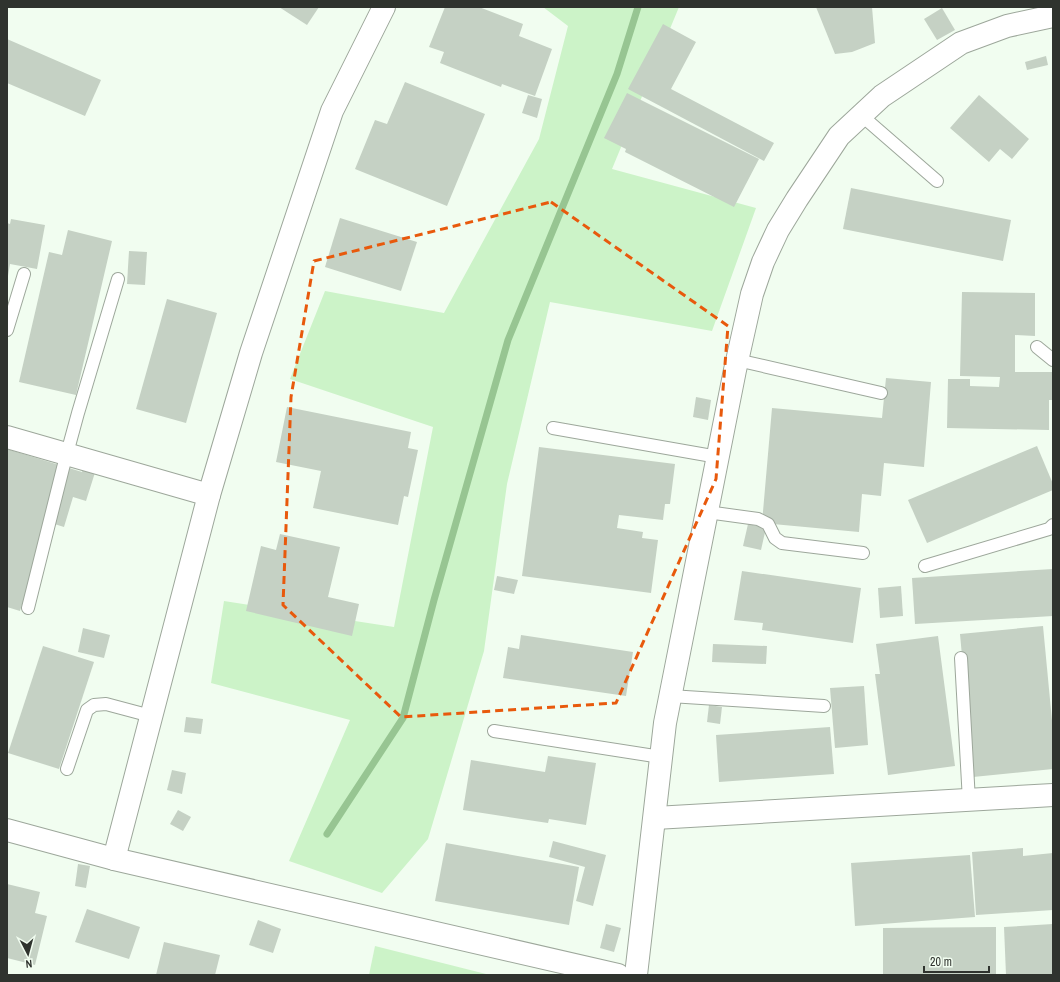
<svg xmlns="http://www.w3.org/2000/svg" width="1060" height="982" viewBox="0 0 1060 982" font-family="'Archivo Narrow',sans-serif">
<rect width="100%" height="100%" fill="#f1fdf0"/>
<!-- green -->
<g fill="#ccf3c8">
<polygon points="543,7 679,7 612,169 756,208 712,331 550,302 507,484 484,651 428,839 382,893 289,861 350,720 211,683 224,601 394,627 433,427 290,379 325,291 444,313 539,139 568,26"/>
<polygon points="375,946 490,975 369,975"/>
</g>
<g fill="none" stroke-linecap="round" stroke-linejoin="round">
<!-- stream -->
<polyline stroke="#97c592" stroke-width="7" points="327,834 403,718 434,600 508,340 617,74 638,7"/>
</g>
<!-- building -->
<g fill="#c5d1c4">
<polygon points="279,7 319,7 307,25"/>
<polygon points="445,7 479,7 523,24 519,36 552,49 535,96 502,84 501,87 440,63 444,52 429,47"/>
<polygon points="816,7 872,7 875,43 852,52 835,54"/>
<polygon points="942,8 955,30 937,40 924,19"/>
<polygon points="663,24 696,42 671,89 774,143 764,161 628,89"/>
<polygon points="7,39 101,80 85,116 7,83"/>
<polygon points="1046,56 1048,65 1027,70 1025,62"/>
<polygon points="405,82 485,114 447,206 355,169 375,120 387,124"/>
<polygon points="627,93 759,159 734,207 625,152 626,149 604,138"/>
<polygon points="528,95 542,99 537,118 522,113"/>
<polygon points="979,95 1029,139 1012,159 1000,149 989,162 950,128"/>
<polygon points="851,188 1011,220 1003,261 843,229"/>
<polygon points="340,218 417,242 401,291 325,267"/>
<polygon points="11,219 45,225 37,269 10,264 8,276 7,276 7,223 10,224"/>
<polygon points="68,230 112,241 76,395 19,382 49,252 62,255"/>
<polygon points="129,251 147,252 145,285 127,284"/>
<polygon points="962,292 1035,293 1035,336 1015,335 1015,372 1053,372 1053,400 1049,400 1049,430 947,428 948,379 970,379 970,386 999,387 1000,377 960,376"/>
<polygon points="167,299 217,313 186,423 136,409"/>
<polygon points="886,378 931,382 924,467 884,463 881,496 862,494 859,532 762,523 772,408 882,418"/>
<polygon points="696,397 711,400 708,420 693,417"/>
<polygon points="287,407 411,432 408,448 418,450 408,497 404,496 398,525 313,508 321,471 276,462"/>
<polygon points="1037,446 1053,484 1053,490 927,543 908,500"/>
<polygon points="539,447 675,464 670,504 665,504 663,520 619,515 617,528 643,532 642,538 658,540 651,593 522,576"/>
<polygon points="7,449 82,472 86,459 98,463 86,501 73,497 64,527 48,522 20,611 7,607"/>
<polygon points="748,524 766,528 761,550 743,546"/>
<polygon points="280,534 340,547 328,597 359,604 352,636 246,611 261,546 276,550"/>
<polygon points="1053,569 1053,616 915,624 912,578"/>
<polygon points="742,571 861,588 853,643 762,630 763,623 734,620"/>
<polygon points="497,576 518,580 514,594 494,590"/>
<polygon points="901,586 903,616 880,618 878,588"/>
<polygon points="1043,626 1053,731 1053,769 973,777 960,634"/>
<polygon points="83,628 110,635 104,658 78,652"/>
<polygon points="521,635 633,652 626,696 503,678 508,647 519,649"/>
<polygon points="938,636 955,766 888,775 875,674 880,674 876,644"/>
<polygon points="713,644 767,646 766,664 712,662"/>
<polygon points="43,646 94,662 59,769 8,753"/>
<polygon points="864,686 868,745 835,748 830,688"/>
<polygon points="709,705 722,707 720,724 707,722"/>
<polygon points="186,717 203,719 201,734 184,732"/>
<polygon points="830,727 834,774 719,782 716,735"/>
<polygon points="548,756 596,763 586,825 549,819 548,823 463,810 471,760 545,772"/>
<polygon points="172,770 186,773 182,794 167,790"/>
<polygon points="178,810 191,817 183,831 170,824"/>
<polygon points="553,841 606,855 593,906 576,901 585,867 549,857"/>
<polygon points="446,843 579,867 569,925 435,901"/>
<polygon points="1023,848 1023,856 1053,853 1053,910 976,915 972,852"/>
<polygon points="970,855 975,917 855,926 851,863"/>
<polygon points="78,864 90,866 86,888 75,886"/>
<polygon points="7,884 40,892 35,913 47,916 35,965 7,958"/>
<polygon points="87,909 140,927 129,959 75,942"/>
<polygon points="258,920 281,929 273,953 249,945"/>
<polygon points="606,924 621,928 614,952 600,948"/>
<polygon points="1053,924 1053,975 1006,975 1004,927"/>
<polygon points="996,927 996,974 883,975 883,928"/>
<polygon points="164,942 220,955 215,975 156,975"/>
</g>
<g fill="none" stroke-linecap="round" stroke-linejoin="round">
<!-- lane casing -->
<g stroke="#9da79b" stroke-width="14">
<g id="lane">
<polyline points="861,115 937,181"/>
<polyline points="7,330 24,274"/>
<polyline points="1037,347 1053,360"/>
<polyline points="737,360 881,393"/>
<polyline points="553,428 718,457"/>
<polyline points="707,512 758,519 768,524 775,538 782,543 863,553"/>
<polyline points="925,566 1049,529 1053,525"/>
<polyline points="28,608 63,468 78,413 118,279"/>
<polyline points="961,658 969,801"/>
<polyline points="670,696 824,706"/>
<polyline points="494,731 661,757"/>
<polyline points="67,769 87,710 94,705 106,704 151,716"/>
</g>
</g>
<!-- street casing -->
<g stroke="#9da79b" stroke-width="24">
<g id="street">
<polyline points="7,437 209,495"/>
<polyline points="655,818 1053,795"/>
<polyline points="7,830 114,859 618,975"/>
<polyline points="114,859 209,495 251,353 332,111 384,7"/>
<polyline points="636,975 665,723 735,370 752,294 763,262 778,230 797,199 839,136 882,96 961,43 1007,26 1053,16"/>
</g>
</g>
<!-- lane -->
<use href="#lane" stroke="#fff" stroke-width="12"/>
<!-- street -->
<use href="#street" stroke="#fff" stroke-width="22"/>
</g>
<!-- marked area -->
<path fill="none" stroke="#e8590c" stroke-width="3" stroke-dasharray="8 5" stroke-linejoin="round" d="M551,202l177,124 -12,153 -100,224 -215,14 -118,-112 8,-208 23,-136z"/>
<!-- border -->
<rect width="1060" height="982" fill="none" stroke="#2f332e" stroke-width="16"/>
<!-- north arrow -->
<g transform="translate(28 954) rotate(174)" stroke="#f1fdf0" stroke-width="3" paint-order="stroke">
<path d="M0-3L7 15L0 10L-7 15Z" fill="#2f332e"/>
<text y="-6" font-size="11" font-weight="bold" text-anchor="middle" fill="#2f332e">N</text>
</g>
<!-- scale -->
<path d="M924 966v6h65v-6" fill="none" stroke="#2f332e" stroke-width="2"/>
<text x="930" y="966" font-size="12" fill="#2f332e" stroke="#f1fdf0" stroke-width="3" paint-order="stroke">20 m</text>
</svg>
